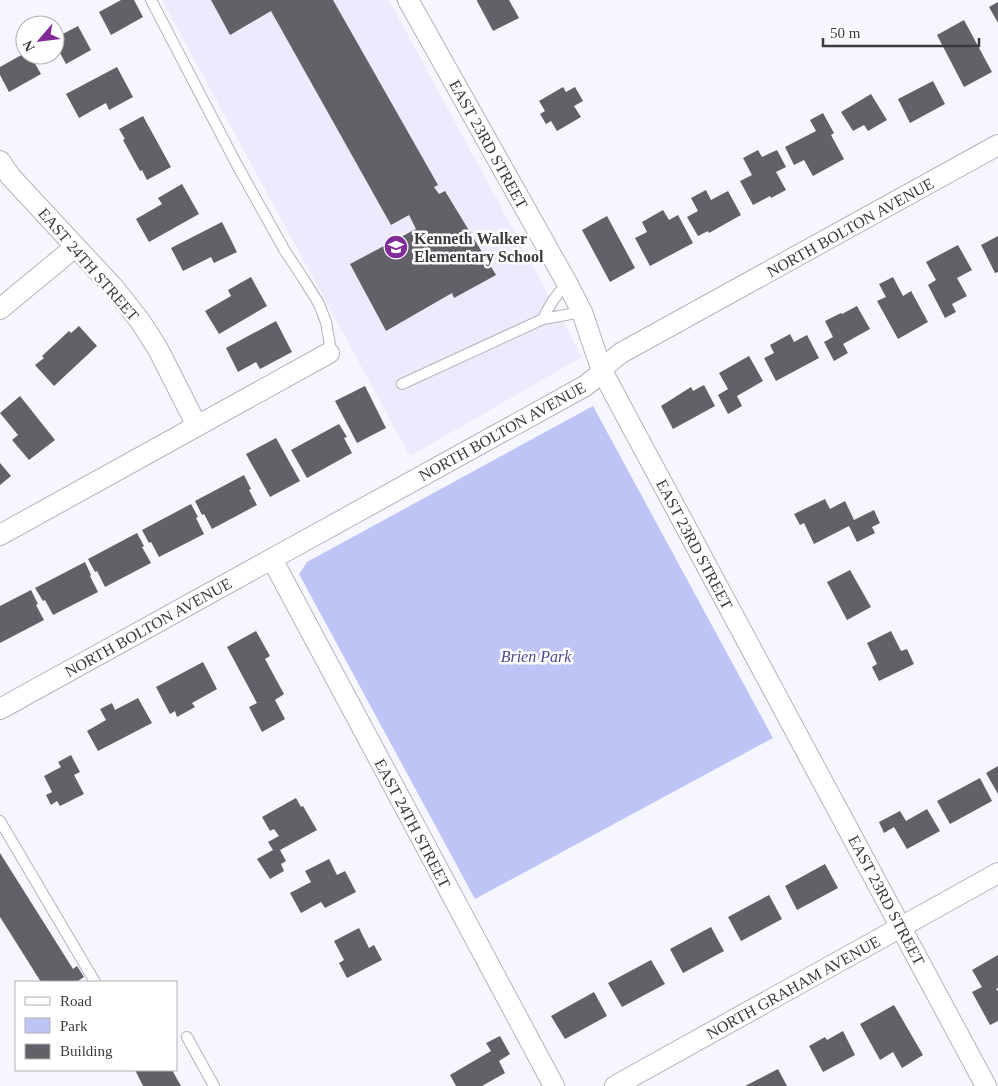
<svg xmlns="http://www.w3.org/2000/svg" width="998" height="1086" viewBox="0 0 998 1086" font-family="Georgia,serif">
<rect width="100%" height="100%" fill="#f5f6fe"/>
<!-- education -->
<polygon fill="#eceafc" points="162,0 389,0 582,357 410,456"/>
<!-- green -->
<polygon fill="#bfc4f7" points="593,406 773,738 475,899 299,574 307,562"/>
<!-- building -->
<g fill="#636168">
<polygon points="121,0 134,0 143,17 111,35 99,12"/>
<polygon points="211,0 333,0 438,185 434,187 439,194 445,191 496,275 454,298 452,293 386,331 350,264 416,229 409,215 391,225 271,11 230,35"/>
<polygon points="477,0 509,0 519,18 493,31 477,1"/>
<polygon points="998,2 998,23 989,7"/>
<polygon points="964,20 992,72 964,87 937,35"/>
<polygon points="78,26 91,50 66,64 55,44 55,38"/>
<polygon points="25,53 25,55 30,55 41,74 9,92 0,75 0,67"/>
<polygon points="117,67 133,97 109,110 106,103 79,118 66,94"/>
<polygon points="933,81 945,104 910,123 898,99"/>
<polygon points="563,87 566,92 575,87 583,101 574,106 581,117 557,131 551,121 546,124 540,114 545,111 539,101"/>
<polygon points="871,94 887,120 868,131 864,125 853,131 841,112"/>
<polygon points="823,113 834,133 831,135 844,159 813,176 804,160 794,165 785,147 816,131 810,120"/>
<polygon points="143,116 171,167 147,180 142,170 140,171 123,140 125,139 119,129"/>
<polygon points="758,150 762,157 777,150 786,167 776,172 786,190 771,198 770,196 753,205 740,181 752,175 743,158"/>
<polygon points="182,184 199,214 149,242 136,219 162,204 158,198"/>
<polygon points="706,190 711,200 728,191 741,215 709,233 708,231 698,236 687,217 698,211 691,198"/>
<polygon points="663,210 669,220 678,215 693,243 650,266 635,238 647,232 642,222"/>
<polygon points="607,216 635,268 610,282 582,230"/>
<polygon points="222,222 237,252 214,263 211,257 183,271 171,248"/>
<polygon points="998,236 998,272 995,273 981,245"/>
<polygon points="958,245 972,270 957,278 967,296 952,304 956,312 945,318 928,285 936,280 926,262"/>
<polygon points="251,277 267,306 219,334 205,311 231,296 228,290"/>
<polygon points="893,277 903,296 911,291 928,322 898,339 877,301 886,297 879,284"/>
<polygon points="857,306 870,329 843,344 848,353 834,361 824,342 833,337 825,321 841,313 842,314"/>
<polygon points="276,321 292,352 260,369 256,362 238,372 226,348"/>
<polygon points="79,326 97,346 54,386 35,365 44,358 42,356 69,331 71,333"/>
<polygon points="790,334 794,342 807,335 819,358 776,381 764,358 774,353 770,345"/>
<polygon points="749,356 763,381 737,396 742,406 728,414 718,395 728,389 719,373"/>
<polygon points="704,385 715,406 673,429 661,406 691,387 693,391"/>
<polygon points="365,386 386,428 357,443 335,401"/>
<polygon points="20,396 55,440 29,460 12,440 18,435 0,413"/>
<polygon points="339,424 347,437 344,438 352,453 307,478 291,450"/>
<polygon points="276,438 300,481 270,497 246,454"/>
<polygon points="0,463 11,476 0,485"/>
<polygon points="244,475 251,489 249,490 257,505 212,529 204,514 202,515 195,501"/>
<polygon points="825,499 830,509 845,501 854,520 874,510 880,523 872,527 875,533 857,542 849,526 814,544 804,523 800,525 794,514"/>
<polygon points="191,504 198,517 196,518 204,534 159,557 151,542 149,543 142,530"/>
<polygon points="137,533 144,546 142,547 151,563 105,587 97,571 95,572 88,559"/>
<polygon points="85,562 91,575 90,576 98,592 53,615 45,600 43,601 35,588"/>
<polygon points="850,570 871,607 847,620 827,582"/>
<polygon points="31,590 38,604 36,605 44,620 0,643 0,606"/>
<polygon points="256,631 270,656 265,659 284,694 275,700 285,719 262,732 249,707 257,703 227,647"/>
<polygon points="891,631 901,651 907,649 914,664 879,681 872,667 877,664 867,643"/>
<polygon points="203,662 217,689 192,703 195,707 177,717 175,711 170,714 156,687"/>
<polygon points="138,698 152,723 98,751 87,731 106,720 100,709 112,703 115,710"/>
<polygon points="71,755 80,772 74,775 84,794 60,806 57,801 51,805 46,795 52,792 44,776 61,767 58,762"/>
<polygon points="998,766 998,794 986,773"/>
<polygon points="980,778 992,801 950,824 937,801"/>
<polygon points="296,798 301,807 303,806 317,830 280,850 286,861 281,864 284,871 270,879 257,859 273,850 268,842 279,836 274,829 270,831 262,817"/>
<polygon points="927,809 940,831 907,849 894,827 884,833 879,822 900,811 906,821"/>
<polygon points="0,853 73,969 77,966 84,977 78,981 79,982 41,982 0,917"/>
<polygon points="329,859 337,875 345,871 356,892 325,908 321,902 301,913 290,893 311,882 305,871"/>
<polygon points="825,864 838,888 797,910 785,886"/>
<polygon points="769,895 782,919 741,941 728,917"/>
<polygon points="711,927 724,951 683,973 670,949"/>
<polygon points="359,928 369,948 374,945 382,960 347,978 339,963 344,960 334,941"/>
<polygon points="998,955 998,988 996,989 998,991 998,1021 990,1025 972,992 982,987 972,970"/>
<polygon points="651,960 665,984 622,1007 608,983"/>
<polygon points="594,992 607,1016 565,1039 551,1016"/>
<polygon points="894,1005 923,1055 902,1068 893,1052 880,1060 860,1024"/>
<polygon points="843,1031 855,1055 823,1072 809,1046 825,1037 827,1040"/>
<polygon points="500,1036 510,1054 499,1061 505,1073 482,1086 456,1086 450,1075 491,1051 486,1043"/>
<polygon points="778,1069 787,1086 745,1086"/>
<polygon points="135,1070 172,1070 181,1086 143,1086"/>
</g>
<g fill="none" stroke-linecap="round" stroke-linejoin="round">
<!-- lane casing -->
<g stroke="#b2b3bc" stroke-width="12">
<g id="lane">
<polyline points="151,0 237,165 285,251 303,278 319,304 326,322 330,345 329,353"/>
<path d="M543,319c6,-14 14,-25 24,-36"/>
<polyline points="402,384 543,319 582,312"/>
<polyline points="0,821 95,982"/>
<polyline points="187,1037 214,1086"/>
</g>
</g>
<!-- street casing -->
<g stroke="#b2b3bc" stroke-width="22">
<g id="street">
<polyline points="408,0 567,283 582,312 602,371 986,1086"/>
<polyline points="0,161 10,176 114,288 140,321 158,349 197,426"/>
<polyline points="0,309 75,247"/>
<polyline points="0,535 329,353"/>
<polyline points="272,559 554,1086"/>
<polyline points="0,709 585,386 599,375 606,365 621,353 998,145"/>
<polyline points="615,1086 998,873"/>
</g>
</g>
<!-- lane -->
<use href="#lane" stroke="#fff" stroke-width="10"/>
<!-- street -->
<use href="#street" stroke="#fff" stroke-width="20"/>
</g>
<!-- icons -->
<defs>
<g id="school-disc" transform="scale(1.25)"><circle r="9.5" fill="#812b99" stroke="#fff"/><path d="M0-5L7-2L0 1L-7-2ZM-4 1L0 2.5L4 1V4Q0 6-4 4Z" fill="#fff"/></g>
</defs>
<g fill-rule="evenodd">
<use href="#school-disc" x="396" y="247"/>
</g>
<g text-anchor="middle" stroke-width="5" stroke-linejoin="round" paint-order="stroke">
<!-- street labels -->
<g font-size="16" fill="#3b3c3f" stroke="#fff">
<text transform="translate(489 144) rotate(61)" y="6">EAST 23RD STREET</text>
<text transform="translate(850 227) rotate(-29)" y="6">NORTH BOLTON AVENUE</text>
<text transform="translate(89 264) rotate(49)" y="6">EAST 24TH STREET</text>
<text transform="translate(502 431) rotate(-29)" y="6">NORTH BOLTON AVENUE</text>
<text transform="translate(695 544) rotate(62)" y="6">EAST 23RD STREET</text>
<text transform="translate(148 627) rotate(-29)" y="6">NORTH BOLTON AVENUE</text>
<text transform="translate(413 823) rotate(62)" y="6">EAST 24TH STREET</text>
<text transform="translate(887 900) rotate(62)" y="6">EAST 23RD STREET</text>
<text transform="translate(793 987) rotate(-29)" y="6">NORTH GRAHAM AVENUE</text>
</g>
<!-- poi labels -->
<g font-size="16" font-weight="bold" fill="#3b3c3f" stroke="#fff" text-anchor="start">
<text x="414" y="244">Kenneth Walker<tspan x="414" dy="18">Elementary School</tspan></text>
</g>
<!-- park labels -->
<g font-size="16" font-style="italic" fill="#4a4b8c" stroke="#fff">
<text x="536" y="662">Brien Park</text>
</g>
</g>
<!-- legend -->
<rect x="15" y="981" width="162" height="90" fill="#ffffff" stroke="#b1b1b2"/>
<rect x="25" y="997" width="25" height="8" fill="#ffffff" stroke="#b1b1b2"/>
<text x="60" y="1006" font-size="15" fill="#3b3c3f">Road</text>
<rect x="25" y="1018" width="25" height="15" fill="#bfc4f7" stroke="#b1b1b2"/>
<text x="60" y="1031" font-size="15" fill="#3b3c3f">Park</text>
<rect x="25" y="1044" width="25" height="15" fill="#636168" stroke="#b1b1b2"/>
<text x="60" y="1056" font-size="15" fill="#3b3c3f">Building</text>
<!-- north arrow -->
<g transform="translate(40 40) rotate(242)"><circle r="24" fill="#ffffff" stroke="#b1b1b2"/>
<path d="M0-4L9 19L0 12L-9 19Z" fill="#812b99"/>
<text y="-8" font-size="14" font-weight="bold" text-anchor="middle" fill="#3b3c3f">N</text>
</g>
<!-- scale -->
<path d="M823 38v8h156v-8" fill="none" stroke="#3b3c3f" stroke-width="2.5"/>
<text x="830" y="38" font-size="15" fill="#3b3c3f" stroke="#ffffff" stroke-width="4" paint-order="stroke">50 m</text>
</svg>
